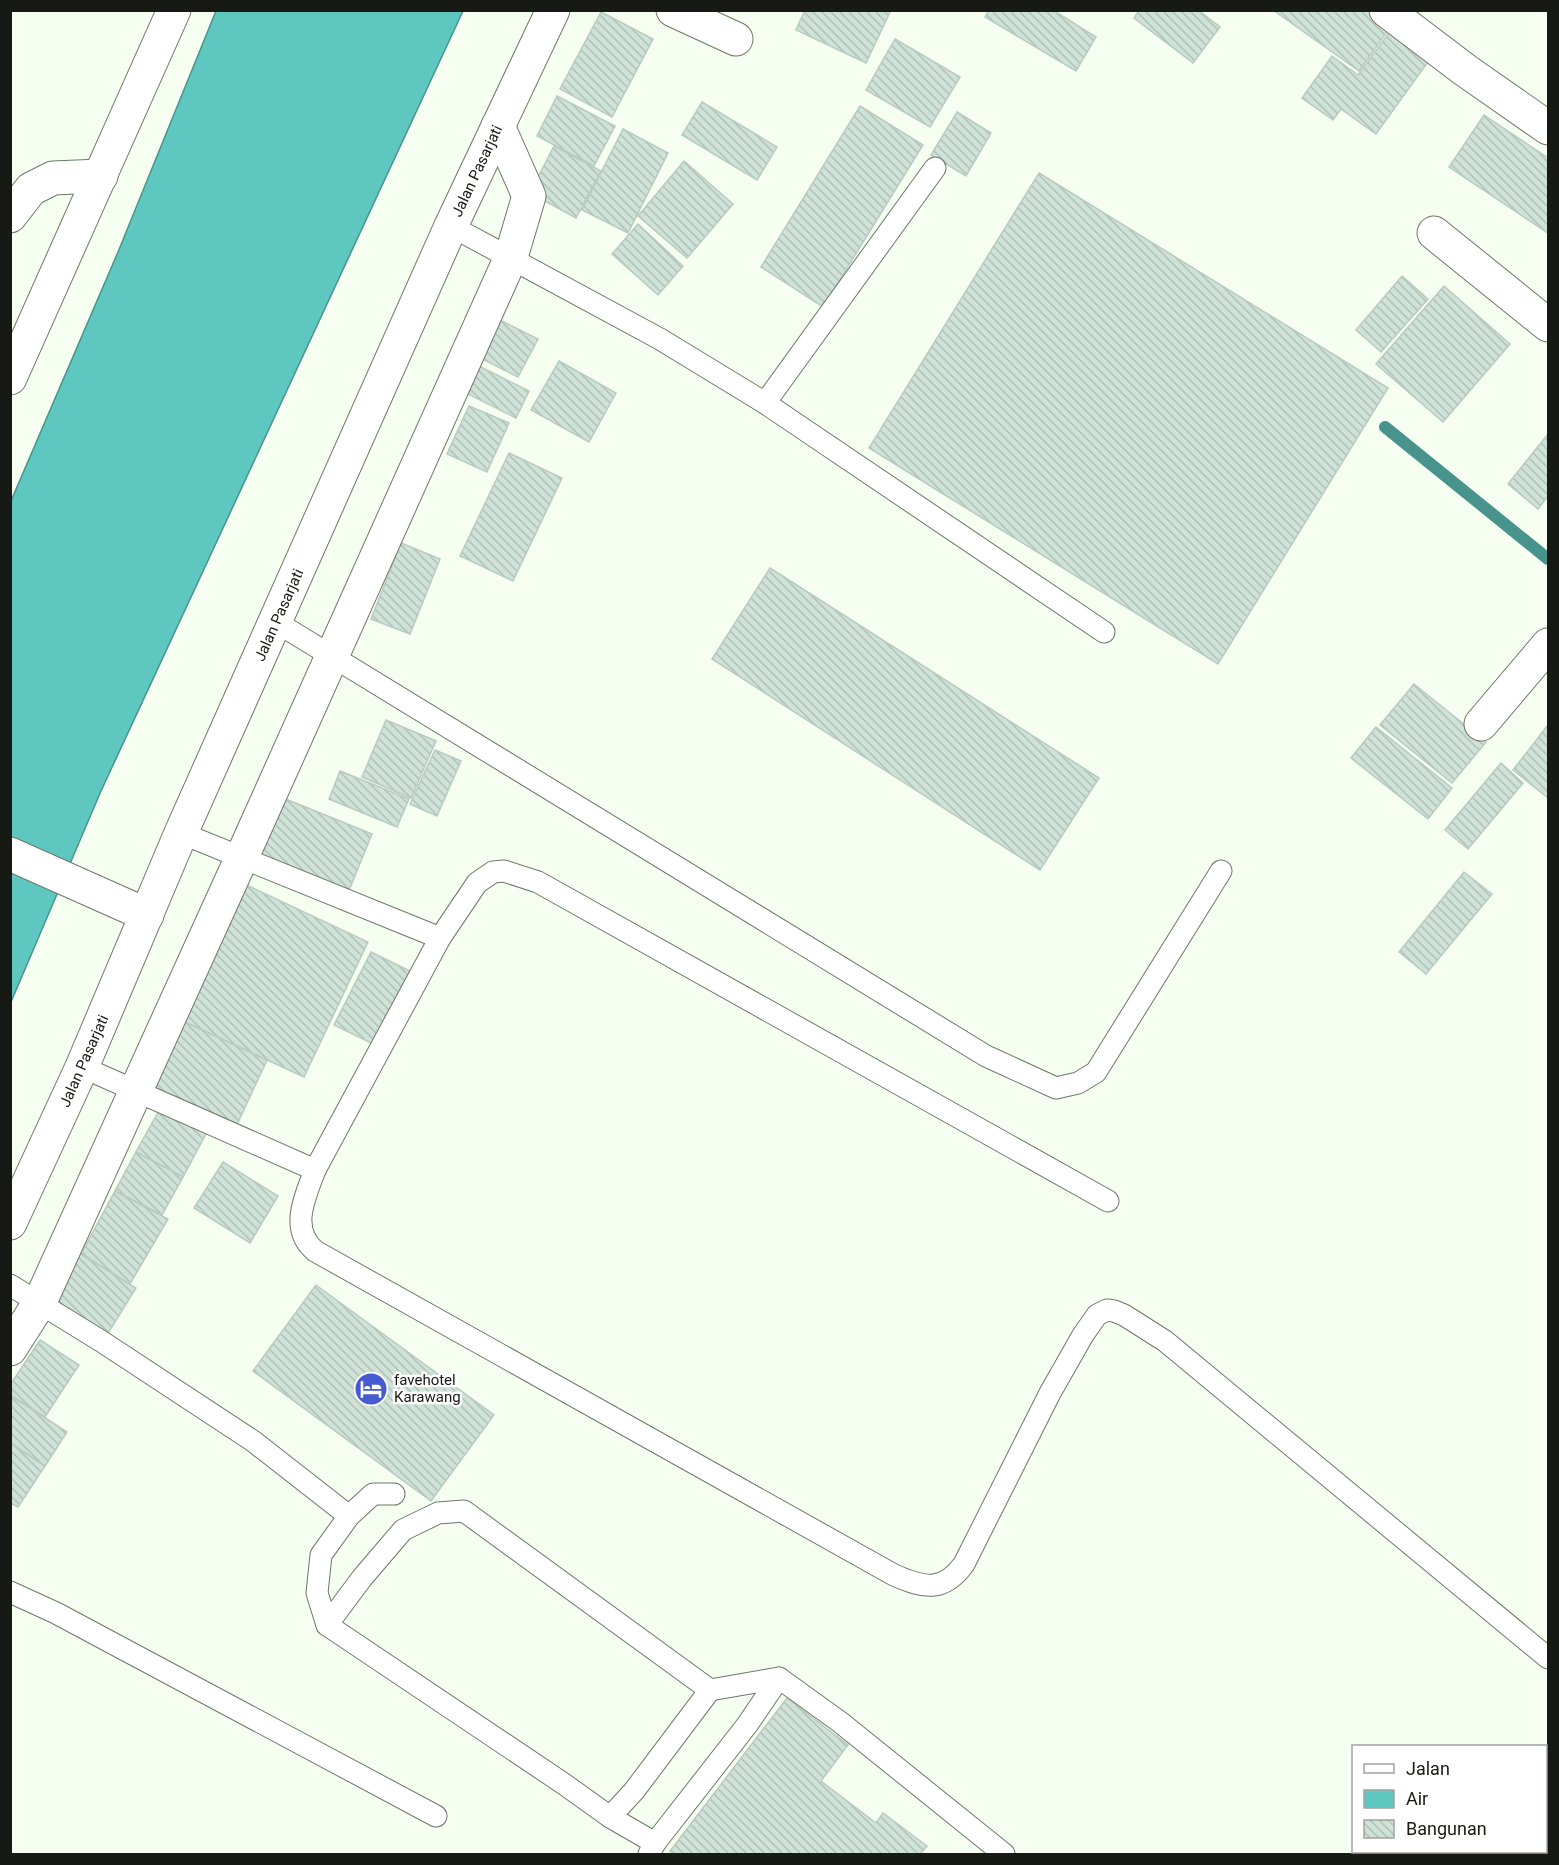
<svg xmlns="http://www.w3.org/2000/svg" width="1559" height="1865" viewBox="0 0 1559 1865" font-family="Roboto,sans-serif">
<defs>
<pattern id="building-back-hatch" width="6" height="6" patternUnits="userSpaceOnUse" patternTransform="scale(1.5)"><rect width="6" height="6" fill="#cfe2d8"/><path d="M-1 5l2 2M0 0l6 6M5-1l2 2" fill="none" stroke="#b1c1b8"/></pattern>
</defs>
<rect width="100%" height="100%" fill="#f6fef1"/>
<!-- water -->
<polygon fill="#5ec8c0" stroke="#48948c" stroke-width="1.5" points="216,11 463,11 101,791 11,1002 11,501 118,252"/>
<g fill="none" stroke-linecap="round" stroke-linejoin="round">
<!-- stream -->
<polyline stroke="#48948c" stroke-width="12" points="1385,427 1548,559"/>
</g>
<!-- building -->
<g fill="url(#building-back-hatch)" stroke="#b9cbc1" stroke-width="1.5">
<polygon points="805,10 891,10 866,63 796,30"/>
<polygon points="989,10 1053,10 1096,37 1076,71 985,17"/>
<polygon points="1139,10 1198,10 1220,27 1193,63 1134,18"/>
<polygon points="1273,10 1372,10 1392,25 1359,71"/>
<polygon points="601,12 653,39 612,117 560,89"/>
<polygon points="1389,33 1428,62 1376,134 1341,109 1333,120 1302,98 1332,56 1358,75"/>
<polygon points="895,39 960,77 930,127 866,90"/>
<polygon points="557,96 615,126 594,166 537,136"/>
<polygon points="702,102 777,147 757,180 682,135"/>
<polygon points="860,106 923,145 823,307 761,267"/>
<polygon points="957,112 991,133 966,176 931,155"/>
<polygon points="1484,115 1548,158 1548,233 1449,167"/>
<polygon points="623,129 668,153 628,233 582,210"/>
<polygon points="554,146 601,171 576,218 530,193"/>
<polygon points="684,161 733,204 687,258 638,216"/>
<polygon points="1039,173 1388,388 1218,664 869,448"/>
<polygon points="638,224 683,266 658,295 612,254"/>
<polygon points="1402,276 1428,299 1381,352 1356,330"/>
<polygon points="1444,286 1510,344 1443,422 1376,364"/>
<polygon points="498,319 538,339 518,377 478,357"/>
<polygon points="559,361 616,393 589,442 531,410"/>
<polygon points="475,364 529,391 516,418 462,391"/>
<polygon points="469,406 509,423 487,472 447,454"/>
<polygon points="1548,434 1548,496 1538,509 1508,484"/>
<polygon points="509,453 562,478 513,581 460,556"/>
<polygon points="401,543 440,559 410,634 371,619"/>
<polygon points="770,568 1099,778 1040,870 712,659"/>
<polygon points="1414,684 1486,742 1452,783 1380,725"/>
<polygon points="386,720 436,741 411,798 362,777"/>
<polygon points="1548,725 1548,798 1513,770"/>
<polygon points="1376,727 1452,788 1428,819 1351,758"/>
<polygon points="435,750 461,761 437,816 410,804"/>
<polygon points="1501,763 1523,783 1468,849 1445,830"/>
<polygon points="340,771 409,799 397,827 329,799"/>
<polygon points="283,798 372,834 348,893 258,857"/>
<polygon points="1464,872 1492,894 1426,974 1399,952"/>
<polygon points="238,881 368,942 304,1077 174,1017"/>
<polygon points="371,952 410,971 373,1044 334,1025"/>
<polygon points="174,1017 267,1060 235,1129 143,1085"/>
<polygon points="161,1107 207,1132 183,1177 136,1152"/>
<polygon points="136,1152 183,1177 162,1215 115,1191"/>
<polygon points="223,1162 278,1196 250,1243 194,1208"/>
<polygon points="115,1191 168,1219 130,1284 81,1254"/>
<polygon points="76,1251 136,1288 107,1335 47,1297"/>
<polygon points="316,1285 494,1415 431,1501 253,1371"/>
<polygon points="40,1340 79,1365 45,1417 10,1395 10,1385"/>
<polygon points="10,1395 67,1432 45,1466 10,1443"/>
<polygon points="10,1443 45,1466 18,1507 10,1503"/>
<polygon points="787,1698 848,1745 821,1781 876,1823 883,1813 927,1846 920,1854 674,1854 670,1851"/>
</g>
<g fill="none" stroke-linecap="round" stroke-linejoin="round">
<!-- lane casing -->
<g stroke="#6d7769" stroke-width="23">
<g id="lane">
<polyline points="451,226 660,339 765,403 1104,632"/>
<polyline points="765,403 935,168"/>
<polyline points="276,622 986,1056 1056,1088 1078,1083 1096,1072 1221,871"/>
<polyline points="181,833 440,938"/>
<polyline points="82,1067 315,1170"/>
<path d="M1108,1201l-570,-319 -34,-11 -11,1 -16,11 -37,55 -125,232c-10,27 -26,59 0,81l579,324c30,13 49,18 70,-11l86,-171 33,-58 14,-20 10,-5 7,1 10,4 41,26 383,317"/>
<polyline points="10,1285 101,1341 253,1441 349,1516"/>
<polyline points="394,1494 373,1494 349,1516 321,1555 317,1593 327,1625 564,1784 610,1817 634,1791 710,1690"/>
<polyline points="10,1592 56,1613 436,1816"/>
<polyline points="327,1625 362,1578 403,1530 438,1513 464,1511 710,1690 779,1678"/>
<polyline points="610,1817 655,1843"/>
<polyline points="649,1854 655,1843 747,1725 779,1678 840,1722 1004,1854"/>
</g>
</g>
<!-- street casing -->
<g stroke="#6d7769" stroke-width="35">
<g id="street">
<polyline points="673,10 736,39"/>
<polyline points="1386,10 1465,70 1548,128"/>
<polyline points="10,216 31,189 53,178 101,176"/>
<polyline points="1434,233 1548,325"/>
<polyline points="10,378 174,10"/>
<polyline points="1481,724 1548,645"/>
<polyline points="10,854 147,915"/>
<polyline points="10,1349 40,1302 242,857 511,257 529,196 498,126"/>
</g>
</g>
<!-- secondary casing -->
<g stroke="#6d7769" stroke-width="35">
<polyline id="secondary" points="10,1223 82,1067 181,833 451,226 553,10"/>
</g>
<!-- lane -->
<use href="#lane" stroke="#fff" stroke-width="21"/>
<!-- street -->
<use href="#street" stroke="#fff" stroke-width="33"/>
<!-- secondary -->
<use href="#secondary" stroke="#fff" stroke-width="33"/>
</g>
<!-- icons -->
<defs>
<g id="hotel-disc" transform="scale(1.725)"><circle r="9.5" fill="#455cd0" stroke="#fff"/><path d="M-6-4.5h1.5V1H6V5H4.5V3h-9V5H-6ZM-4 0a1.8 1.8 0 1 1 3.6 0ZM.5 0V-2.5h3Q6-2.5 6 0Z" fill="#fff"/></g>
</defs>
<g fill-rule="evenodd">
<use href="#hotel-disc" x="371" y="1389"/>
</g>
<g text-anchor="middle" stroke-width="5" stroke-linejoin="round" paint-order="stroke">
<!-- street labels -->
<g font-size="15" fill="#161914" stroke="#fff">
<text transform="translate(477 171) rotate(-65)" y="5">Jalan Pasarjati</text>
<text transform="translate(279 615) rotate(-66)" y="5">Jalan Pasarjati</text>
<text transform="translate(84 1061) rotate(-66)" y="5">Jalan Pasarjati</text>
</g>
<!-- poi labels -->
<g font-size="15" fill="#161914" stroke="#fff" text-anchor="start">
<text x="394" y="1385">favehotel<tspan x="394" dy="17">Karawang</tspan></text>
</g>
</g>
<!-- border -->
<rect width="1559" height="1865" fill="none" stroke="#161914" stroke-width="24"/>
<!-- legend -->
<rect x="1352" y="1745" width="195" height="108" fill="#ffffff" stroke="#a2a3a1" stroke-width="1.5"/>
<rect x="1364" y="1764" width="30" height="9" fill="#ffffff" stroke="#a2a3a1" stroke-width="1.5"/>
<text x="1406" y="1775" font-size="18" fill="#161914">Jalan</text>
<rect x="1364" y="1790" width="30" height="18" fill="#5ec8c0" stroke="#a2a3a1" stroke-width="1.5"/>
<text x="1406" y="1805" font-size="18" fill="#161914">Air</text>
<rect x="1364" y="1820" width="30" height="18" fill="url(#building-back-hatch)" stroke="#a2a3a1" stroke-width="1.5"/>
<text x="1406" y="1835" font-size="18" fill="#161914">Bangunan</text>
</svg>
